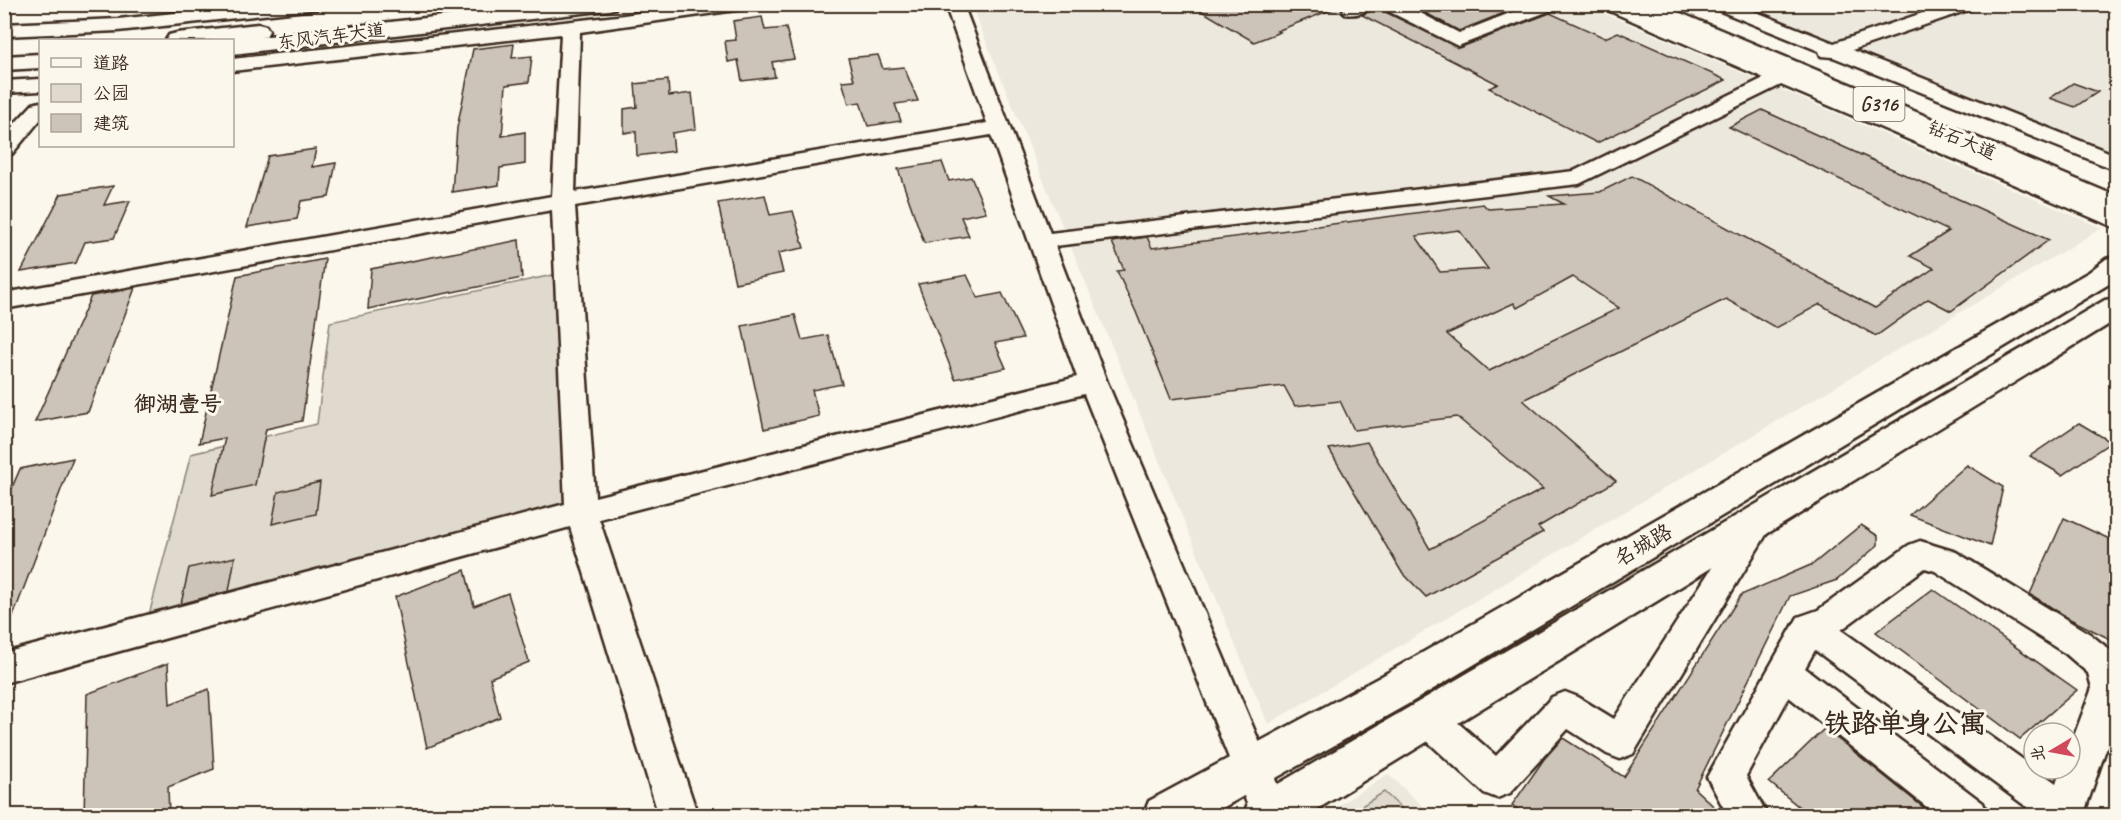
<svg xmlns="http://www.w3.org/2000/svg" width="2121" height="820" viewBox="0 0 2121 820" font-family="Caveat,'LXGW WenKai TC',sans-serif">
<rect width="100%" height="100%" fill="#fbf7ec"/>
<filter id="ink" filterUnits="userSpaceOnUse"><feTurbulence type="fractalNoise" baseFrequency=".0167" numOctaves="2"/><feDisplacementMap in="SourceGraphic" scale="12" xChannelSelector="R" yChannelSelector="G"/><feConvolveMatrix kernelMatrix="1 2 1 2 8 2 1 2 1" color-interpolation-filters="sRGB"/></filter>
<g filter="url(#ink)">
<!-- built -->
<g fill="#ede8dd">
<polygon points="971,5 1585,5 2102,228 1268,724"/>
<polygon points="1727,5 2116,5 2116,158"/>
<polygon points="1388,774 1432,815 1322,816"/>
</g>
<!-- green -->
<g fill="#dfd9ce" stroke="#8d8276" stroke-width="1.5">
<polygon points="567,272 581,512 147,630 150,611 191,454 317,424 330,322"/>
<polygon points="1384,792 1409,815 1347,815"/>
</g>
<!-- building -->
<g fill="#ccc4b9" stroke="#3b2a1e" stroke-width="1.5" fill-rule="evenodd">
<polygon points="1190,4 1346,4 1277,31 1280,32 1254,42"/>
<polygon points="1409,4 1526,4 1459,31"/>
<polygon points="1377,6 1381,10 1459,48 1550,13 1605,38 1618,32 1726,80 1597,143 1489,88 1498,84 1362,15"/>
<polygon points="762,17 765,30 786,28 794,59 772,62 775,77 742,81 738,60 728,62 725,41 736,40 733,21"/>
<polygon points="514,44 512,58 532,56 529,82 506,85 502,136 525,132 525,164 500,168 499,185 452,192 457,128 473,49"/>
<polygon points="878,55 883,69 904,67 918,101 895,104 901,121 868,126 860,102 849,104 842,81 854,80 848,58"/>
<polygon points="668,80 669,96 692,93 696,129 672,133 674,151 637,156 636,131 624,133 624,109 637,107 635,84"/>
<polygon points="2073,83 2098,92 2075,107 2050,98"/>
<path d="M1762,110l287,130 -98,71 -23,-12 -52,37 -56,-32 -44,24 -50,-29 -203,101 93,81 -78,46 5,5 -117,65 -25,-26 -72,-122 38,-7 63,107 113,-60 -86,-72 -103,13 -14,-29 -45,5 -11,-20 -113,13 -35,-87 -19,-41 7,-1 -12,-28 35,-5 5,11 331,-44 5,5 76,-5 -15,-8 51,-4 32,-16 243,132 59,-40 -24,-12 39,-25 -220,-104zM1459,230l29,39 -48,3 -24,-36zM1573,277l46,31 -130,63 -42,-37 67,-31 3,5z"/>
<polygon points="316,149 312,167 336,163 329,197 301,201 297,219 247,227 268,156"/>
<polygon points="942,162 949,181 971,177 986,212 961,217 969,236 924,243 898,169"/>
<polygon points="113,186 104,205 130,201 114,238 85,242 76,263 21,272 61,194"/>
<polygon points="765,195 770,215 793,211 804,248 778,253 783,273 735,283 718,203"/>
<polygon points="519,240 522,278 368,309 371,269"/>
<polygon points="325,259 302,421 266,429 255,485 212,495 225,438 199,443 237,276"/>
<polygon points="967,275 978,298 1002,293 1023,338 995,343 1006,368 955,379 918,284"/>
<polygon points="135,288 88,412 35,422 91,296"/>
<polygon points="795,315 802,340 828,335 842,384 812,390 819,416 764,429 742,326"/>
<polygon points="2079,423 2111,442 2062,475 2030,456"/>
<polygon points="73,458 6,635 4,634 4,506 20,469"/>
<polygon points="1967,465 2003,487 1990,546 1910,515"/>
<polygon points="320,482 316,514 272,524 278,492"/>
<polygon points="2064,518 2116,542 2116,642 2068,618 2030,594"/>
<polygon points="1861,525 1878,536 1878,545 1837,580 1790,596 1695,789 1724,816 1527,816 1512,805 1544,759 1563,738 1624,777 1741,595 1813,564"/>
<polygon points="235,557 229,591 181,604 189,568"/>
<polygon points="465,570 474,606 508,593 529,662 490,678 500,717 427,748 395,597"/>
<polygon points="1933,589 2077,690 2020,739 1876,632"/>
<polygon points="168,663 170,704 209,689 214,769 168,787 169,816 84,816 87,694"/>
<polygon points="1824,729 1847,746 1934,816 1810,816 1769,782"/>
</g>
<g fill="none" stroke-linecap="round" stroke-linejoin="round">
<!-- minor casing -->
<g stroke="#3b2a1e" stroke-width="5">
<g id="minor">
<polygon points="259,4 325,4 316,9 118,31 4,36 4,24 118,19"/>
<path d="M701,4h51l-9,5 -163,23 -5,160 412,-69 -42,-119h18l87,229 524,-62 190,-93 -161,-70 -3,-4h26l152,65 8,-6h14l3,4 -9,9 322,137v15l-335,-143 -202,99 -524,62 52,136 182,430 -1,4h-36l-168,-422 -485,125 99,297h-39l-89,-289 -566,156v-30l561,-149 -13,-294 -548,99v-16l548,-97 9,-162 -329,37v-12l385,-43zM991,135l86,242 -482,120 -20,-291z"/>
<path d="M1350,4h26c-7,8 -21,12 -31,10l-2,-4z"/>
<polygon points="1379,4 1403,4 1459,33 1533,4 1560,4 1557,8 1458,46 1382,8"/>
<polygon points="1710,4 1736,4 1834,43 1949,4 1977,4 1974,8 1852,50 2116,155 2116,170 1833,57 1821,56 1819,51 1713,8"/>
<polygon points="40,79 40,91 4,93 4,81"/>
<polygon points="40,102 40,120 12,154 4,155 4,135 33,104"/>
<polygon points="1759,508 1770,512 1775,520 1633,754 1620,759 1607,754 1568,729 1510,793 1497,798 1484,793 1414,729 1409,718 1414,707 1427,702 1440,707 1496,756 1552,697 1565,692 1578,697 1614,719 1748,512"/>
<path d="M1920,541l36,11 134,82 25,20 1,66 -33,96h-44l-224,-166 -10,18 178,135 5,13h-50l-149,-119 -43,79 22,40h-40l-21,-39 91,-160 20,-7 91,-65zM1925,568l10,3 131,83 22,19 4,15 -22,59v22h-9l-5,14 -215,-153z"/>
</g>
</g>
<!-- major casing -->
<g stroke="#3b2a1e" stroke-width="5">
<g id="major">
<polygon points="548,4 619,4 616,8 609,10 232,54 232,40 166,40 169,35 177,33 258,24 266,26 269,31 266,36 260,37"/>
<polygon points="40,54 40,68 4,70 4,56"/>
<polygon points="2116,256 2116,279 2109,284 1410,703 1208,816 1143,816 1149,801 1380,677 2089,272 2106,259"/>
<polygon points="2116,298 2116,320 1306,816 1243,816 1249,801 2105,300"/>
</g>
</g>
<!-- highway casing -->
<g stroke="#3b2a1e" stroke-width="5">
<polygon id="highway" points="1630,4 1659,4 2116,196 2116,214 2106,212 1633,8"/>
</g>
<!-- minor -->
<use href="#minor" fill="#fbf7ec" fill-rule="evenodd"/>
<!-- major -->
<use href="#major" fill="#fbf7ec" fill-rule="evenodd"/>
<!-- highway -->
<use href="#highway" fill="#fbf7ec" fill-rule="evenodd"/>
</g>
</g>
<g text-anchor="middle" stroke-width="6" stroke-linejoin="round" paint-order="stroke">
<!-- far-street labels -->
<g font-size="18" fill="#3b2a1e" stroke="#fbf7ec">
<text transform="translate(331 36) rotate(-7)" y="6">东风汽车大道</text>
<text transform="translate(1962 140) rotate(23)" y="6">钻石大道</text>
</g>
<!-- shield labels -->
<rect fill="#fbf7ec" stroke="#75685c" stroke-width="1.5" x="1853.5" y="87" width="51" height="34" rx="4.5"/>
<g font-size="20" font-weight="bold" fill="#3b2a1e">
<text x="1879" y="111">G316</text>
</g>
<!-- street labels -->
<g font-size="21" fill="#3b2a1e" stroke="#fbf7ec">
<text transform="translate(1643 545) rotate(-30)" y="7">名城路</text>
</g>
<!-- neighbourhood labels -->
<g font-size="22" font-weight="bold" fill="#3b2a1e" stroke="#fbf7ec">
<text x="178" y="411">御湖壹号</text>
</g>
<!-- near-neighbourhood labels -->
<g font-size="27" font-weight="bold" fill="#3b2a1e" stroke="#fbf7ec">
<text x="1905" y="732">铁路单身公寓</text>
</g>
</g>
<!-- margin -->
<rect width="2121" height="820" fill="none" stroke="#fbf7ec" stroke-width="24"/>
<rect x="12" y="12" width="2097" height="796" fill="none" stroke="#3b2a1e" stroke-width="2" filter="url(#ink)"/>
<!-- legend -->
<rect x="39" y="39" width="195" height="108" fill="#fbf7ec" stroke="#aea59a" stroke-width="1.5"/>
<rect x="51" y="58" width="30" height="9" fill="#fbf7ec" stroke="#aea59a" stroke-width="1.5"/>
<text x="93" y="69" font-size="18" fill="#3b2a1e">道路</text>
<rect x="51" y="84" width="30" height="18" fill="#dfd9ce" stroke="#aea59a" stroke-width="1.5"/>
<text x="93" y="99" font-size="18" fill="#3b2a1e">公园</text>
<rect x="51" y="114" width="30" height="18" fill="#ccc4b9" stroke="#aea59a" stroke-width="1.5"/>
<text x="93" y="129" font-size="18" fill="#3b2a1e">建筑</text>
<!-- north arrow -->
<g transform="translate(2052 751) rotate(260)"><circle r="28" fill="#fbf7ec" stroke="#aea59a" stroke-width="1.5"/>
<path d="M0-4.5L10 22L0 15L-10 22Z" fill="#d1495b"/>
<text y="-9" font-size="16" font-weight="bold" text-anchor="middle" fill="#3b2a1e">北</text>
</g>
</svg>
